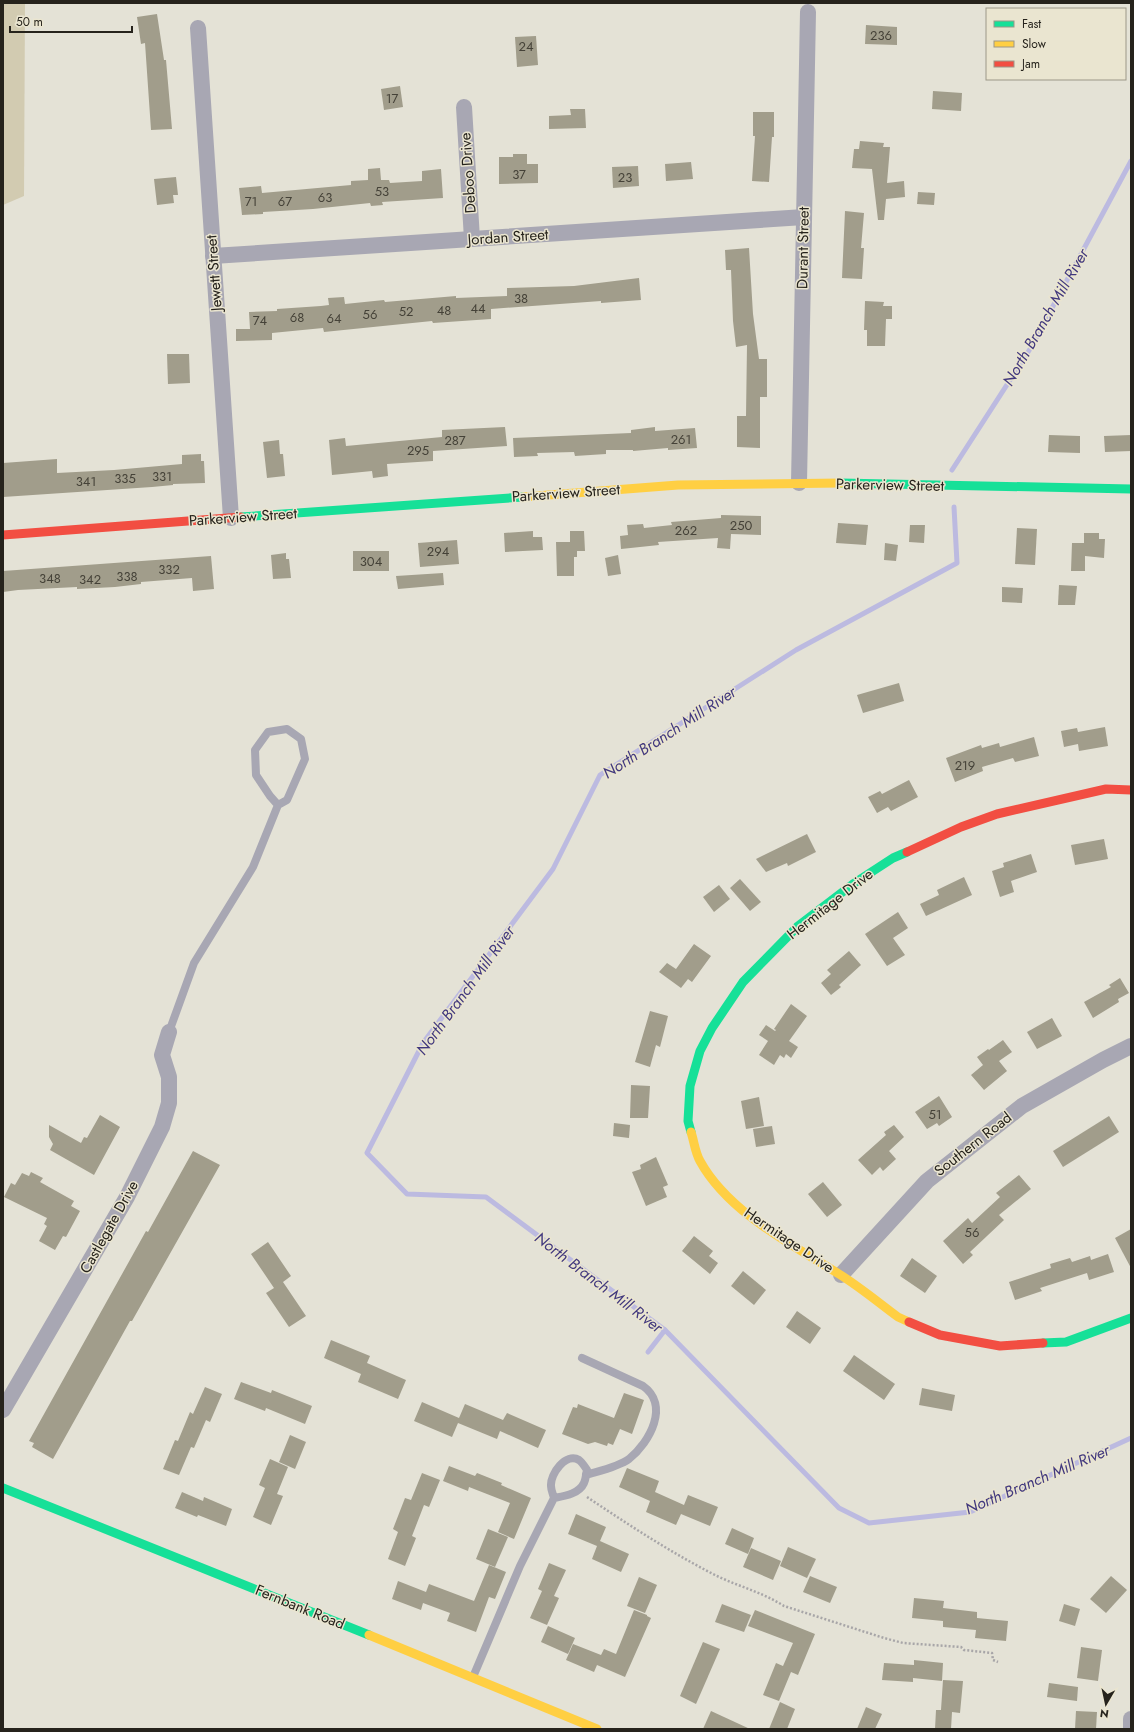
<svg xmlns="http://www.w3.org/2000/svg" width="1134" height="1732" viewBox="0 0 1134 1732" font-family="Jost,sans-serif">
<rect width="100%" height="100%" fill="#e4e2d6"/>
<!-- green -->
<polygon fill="#d2cbb1" points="3,3 25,3 24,196 3,205"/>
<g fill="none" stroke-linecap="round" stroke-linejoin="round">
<!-- stream -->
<g stroke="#bcbae0" stroke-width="5">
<polyline points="952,470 1030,349 1131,161"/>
<polyline points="954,507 957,563 796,650 600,775 553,869 423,1043 367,1153 407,1194 486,1197 665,1330 839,1508 869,1523 970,1512 1131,1438"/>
<polyline points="648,1352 665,1330"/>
</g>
</g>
<!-- building -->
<g fill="#a19d8b">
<polygon points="157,14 164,60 166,60 172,129 151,130 145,43 141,44 137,17"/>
<polygon points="866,25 897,27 897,45 865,44"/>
<polygon points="536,36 538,65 517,67 515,37"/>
<polygon points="400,86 403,107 384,110 381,89"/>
<polygon points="933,91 962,93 961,111 932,109"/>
<polygon points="570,109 585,109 586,128 549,129 549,116 571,115"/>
<polygon points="753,112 774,112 774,137 772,137 769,182 752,181 755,136 753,136"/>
<polygon points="860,141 884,143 883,147 890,147 887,183 904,181 905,197 886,199 884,220 878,220 872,169 852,168 854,149 859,149"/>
<polygon points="513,154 527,154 527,164 538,164 538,183 499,184 499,157 513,157"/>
<polygon points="691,162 693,179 666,181 665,164"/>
<polygon points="638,166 639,186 613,188 612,167"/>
<polygon points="380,168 381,180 389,180 390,183 422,181 422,171 441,169 443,198 382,202 383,205 371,206 370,203 313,209 263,212 263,214 242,215 239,188 261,186 262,193 351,185 351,181 368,180 368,169"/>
<polygon points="176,177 178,195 173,195 174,203 157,205 154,179"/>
<polygon points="918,192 935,193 934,205 917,204"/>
<polygon points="845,211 864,213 861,248 864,248 862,279 842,278"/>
<polygon points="749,248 753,314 759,359 767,359 767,397 760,397 760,448 737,447 737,416 746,416 747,345 736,347 733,321 731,270 726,270 725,250"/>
<polygon points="639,278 641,300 601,303 601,301 491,309 491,319 433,323 432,321 324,332 323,328 272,333 272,340 236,341 236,329 250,329 249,312 277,311 277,309 321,306 329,305 328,298 344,297 345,304 384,300 385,302 456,296 456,298 507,296 507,288 574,286"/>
<polygon points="865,301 884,302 883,306 892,306 892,319 886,319 885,346 867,346 867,330 864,330"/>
<polygon points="167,354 189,354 190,383 168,384"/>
<polygon points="505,427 507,446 433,451 433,461 387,464 388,476 373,478 372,471 332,475 329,440 345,438 346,446 442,437 442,430"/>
<polygon points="655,427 655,431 695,428 697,448 668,450 668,448 633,451 633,450 606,450 606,454 575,456 574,452 537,453 538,456 514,457 513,438 631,433 631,430"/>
<polygon points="1049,435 1080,436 1080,453 1048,452"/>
<polygon points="1131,435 1131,451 1105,452 1104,436"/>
<polygon points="279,440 280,454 283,454 285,476 267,478 263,442"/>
<polygon points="201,454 201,461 204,461 205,483 173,484 173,485 152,487 3,497 3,463 57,459 57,473 114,470 182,464 182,455"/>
<polygon points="721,515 761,516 761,535 731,534 730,549 717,548 718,538 658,542 659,545 621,549 620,536 628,535 627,525 643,524 644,528 672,525 671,522 721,518"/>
<polygon points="838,523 868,525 866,545 836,543"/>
<polygon points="910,525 925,525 924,543 909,542"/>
<polygon points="1017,528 1037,529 1035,565 1015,564"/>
<polygon points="533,531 533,537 542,537 543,550 505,552 504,533"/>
<polygon points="570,531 584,531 585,551 577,551 577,557 574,557 574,576 557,576 556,542 570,542"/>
<polygon points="1084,533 1099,533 1099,539 1105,539 1104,558 1085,556 1085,571 1071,571 1072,543 1084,543"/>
<polygon points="457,540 459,564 420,567 418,543"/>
<polygon points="885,543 898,545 896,561 884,560"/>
<rect x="353" y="551" width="36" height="20"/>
<polygon points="286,553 286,559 289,559 291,578 273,579 271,555"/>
<polygon points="618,555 621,574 608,576 605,558"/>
<polygon points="211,556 214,589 193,591 192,578 141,582 141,584 115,587 77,589 77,587 18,590 3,592 3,571"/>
<polygon points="443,573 444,585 398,589 396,576"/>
<polygon points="1059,585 1077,586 1075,605 1058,605"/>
<polygon points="1002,587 1023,588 1022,603 1002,602"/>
<polygon points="899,683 904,701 863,713 857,695"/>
<polygon points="1105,727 1108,746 1079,751 1078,744 1064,747 1061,731 1077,728 1078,732"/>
<polygon points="1034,737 1039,756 1015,762 1013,758 982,767 983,771 955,782 946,758 981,745 982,748 999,743 1000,747"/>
<polygon points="909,780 918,797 891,811 888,807 877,813 868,797 880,791 882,794"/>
<polygon points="807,834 816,852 788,866 787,863 766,872 756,859"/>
<polygon points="1104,839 1108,859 1075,865 1071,845"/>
<polygon points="1031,854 1037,872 1011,881 1014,892 1000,897 992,871 1004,867 1003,863"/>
<polygon points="964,877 972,895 926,916 920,904 939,895 937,890"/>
<polygon points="740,879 761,902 750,911 730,888"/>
<polygon points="719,885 730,899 714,912 703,897"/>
<polygon points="898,912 908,928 893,938 905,955 887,966 865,934"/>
<polygon points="694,944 711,956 692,982 688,979 681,988 659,972 667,963 676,969"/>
<polygon points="849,951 861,965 839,985 841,987 831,995 821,983 831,974 827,970"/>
<polygon points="1120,978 1129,993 1118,999 1119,1002 1093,1018 1084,1002 1111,987 1109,985"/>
<polygon points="791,1004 807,1016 789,1041 798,1047 791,1058 786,1054 784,1058 780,1055 774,1065 759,1055 768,1041 759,1035 766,1025 775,1031 776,1030 774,1029"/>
<polygon points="650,1011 668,1016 660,1047 656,1045 650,1067 635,1062"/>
<polygon points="1052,1018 1062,1036 1037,1049 1027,1032"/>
<polygon points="1003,1040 1012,1052 999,1061 1007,1071 984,1090 971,1075 983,1065 977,1057 988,1049 989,1050"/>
<polygon points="631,1085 650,1086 648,1118 630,1118"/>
<polygon points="939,1096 952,1117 939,1126 937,1123 927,1129 915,1112"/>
<polygon points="759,1097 764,1126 746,1129 741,1101"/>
<polygon points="100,1115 120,1127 94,1175 50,1150 53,1144 49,1137 49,1125 81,1143 84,1137 87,1138"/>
<polygon points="1109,1116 1119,1132 1063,1167 1053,1151"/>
<polygon points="614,1123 630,1125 629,1138 613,1136"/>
<polygon points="894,1125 904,1137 889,1151 896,1159 883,1171 880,1167 872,1175 858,1160 886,1135 884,1132"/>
<polygon points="772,1126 775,1144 756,1147 753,1129"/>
<polygon points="193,1151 220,1165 132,1321 130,1321 53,1459 32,1447 34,1443 29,1441 146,1231 148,1232"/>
<polygon points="656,1157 668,1185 663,1187 667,1197 646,1206 632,1172 641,1169 640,1165"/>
<polygon points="31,1172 43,1178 40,1182 74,1201 71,1206 80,1211 66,1237 63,1236 55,1250 39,1241 47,1226 44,1224 47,1218 4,1197 11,1183 15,1185 22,1173 29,1176"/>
<polygon points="1019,1175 1031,1189 999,1215 1004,1220 970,1252 973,1255 963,1264 943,1241 968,1218 972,1223 1000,1197 996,1193"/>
<polygon points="823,1182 842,1205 827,1217 808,1194"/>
<polygon points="1131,1229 1131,1268 1115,1238"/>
<polygon points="694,1236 713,1251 709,1256 718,1263 710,1274 682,1251"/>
<polygon points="268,1242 291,1276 283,1282 306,1316 289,1327 266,1293 274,1288 251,1254"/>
<polygon points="1108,1254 1114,1272 1089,1280 1087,1273 1040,1288 1042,1291 1015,1300 1009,1282 1051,1268 1050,1264 1070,1258 1072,1262 1090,1256 1091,1260"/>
<polygon points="912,1258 937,1276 925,1293 900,1276"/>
<polygon points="743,1271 766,1290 754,1305 731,1286"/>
<polygon points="797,1311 821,1328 810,1344 786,1327"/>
<polygon points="331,1340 370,1356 367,1363 406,1380 398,1399 358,1382 361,1374 324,1358"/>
<polygon points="854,1355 895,1384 884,1400 843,1371"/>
<polygon points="241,1382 271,1393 272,1390 312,1406 305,1424 266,1408 265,1411 234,1399"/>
<polygon points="205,1387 222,1394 210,1422 206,1420 194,1448 191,1447 179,1475 163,1469 175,1440 178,1441 190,1412 193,1414"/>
<polygon points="922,1388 955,1395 952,1411 919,1405"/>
<polygon points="624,1393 644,1400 632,1434 620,1429 613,1445 608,1443 607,1446 595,1442 588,1444 562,1434 573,1407 577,1408 578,1404 614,1418"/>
<polygon points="422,1402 459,1418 465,1404 503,1420 507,1413 546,1430 538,1448 500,1431 497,1439 458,1423 452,1437 414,1421"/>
<polygon points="290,1435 306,1442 295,1469 279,1462"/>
<polygon points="270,1459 288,1467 277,1494 283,1496 271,1525 253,1517 265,1488 259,1485"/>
<polygon points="449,1466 475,1476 477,1473 502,1483 501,1485 531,1498 514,1539 498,1532 510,1503 469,1487 468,1491 443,1481"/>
<polygon points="627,1468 659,1481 655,1492 684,1505 688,1495 718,1507 710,1526 681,1514 676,1525 646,1512 650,1501 619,1487"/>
<polygon points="422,1473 440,1480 429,1507 424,1505 412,1536 416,1538 405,1566 388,1559 398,1532 393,1529 405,1498 411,1500"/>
<polygon points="182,1492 203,1501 204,1497 232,1509 226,1526 198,1515 197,1517 175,1508"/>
<polygon points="576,1514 606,1527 600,1541 629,1554 621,1572 592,1559 597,1546 568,1534"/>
<polygon points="732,1528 754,1538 748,1554 725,1544"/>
<polygon points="488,1529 508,1537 495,1567 476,1559"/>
<polygon points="788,1547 816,1559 807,1578 780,1566"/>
<polygon points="751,1548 781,1561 773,1580 743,1567"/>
<polygon points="549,1563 566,1570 554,1596 559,1598 547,1625 530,1618 542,1591 538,1589"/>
<polygon points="489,1565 506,1572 495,1599 489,1597 476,1632 447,1621 450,1613 423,1603 421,1610 392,1599 398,1581 426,1592 429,1584 474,1601"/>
<polygon points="810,1576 837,1587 830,1603 803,1592"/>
<polygon points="1111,1576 1127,1590 1106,1613 1090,1599"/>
<polygon points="639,1577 657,1585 645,1613 627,1606"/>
<polygon points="914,1598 944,1601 943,1608 977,1612 977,1618 1008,1621 1006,1641 975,1638 976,1630 943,1627 943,1621 912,1618"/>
<polygon points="722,1604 751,1615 744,1632 715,1622"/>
<polygon points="1064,1604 1080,1609 1075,1626 1059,1621"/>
<polygon points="634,1610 647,1615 647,1616 651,1618 625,1677 597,1665 594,1672 566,1660 573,1644 601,1655 604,1649 616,1654"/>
<polygon points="755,1610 815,1634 798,1675 791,1672 779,1701 763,1695 776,1663 783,1666 793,1643 748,1626"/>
<polygon points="548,1626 575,1638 568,1654 541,1642"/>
<polygon points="703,1642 720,1649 696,1704 680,1696"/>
<polygon points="1081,1647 1102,1650 1098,1681 1077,1678"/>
<polygon points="914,1660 943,1663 942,1681 913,1678 913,1682 882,1680 884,1663 914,1665"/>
<polygon points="943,1680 963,1681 960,1713 952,1712 951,1729 935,1729 936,1710 941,1710"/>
<polygon points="1049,1683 1078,1687 1077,1701 1047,1697"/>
<polygon points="780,1702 795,1709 787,1729 769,1729"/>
<polygon points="866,1707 882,1714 875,1729 857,1729"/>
<polygon points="711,1711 750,1729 703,1729"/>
<polygon points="1076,1711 1097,1712 1096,1729 1075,1729"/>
</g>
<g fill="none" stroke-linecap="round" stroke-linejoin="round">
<!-- path -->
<path stroke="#a8a6a8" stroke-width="2.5" stroke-dasharray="2 2" stroke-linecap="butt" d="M587,1497c42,28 83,55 128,78 22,11 47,17 69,31l100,32 19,5 58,4 3,3 28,3 1,7 5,2"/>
<!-- lane -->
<g stroke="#a8a7b3" stroke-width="8">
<polyline points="169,1032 194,963 253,867 278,805 287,800 305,759 301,739 287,729 268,732 255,750 256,775 270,796 278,805"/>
<path d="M582,1358l61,28c27,19 7,56 -14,73 -11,8 -30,12 -43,16"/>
<path d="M473,1677l47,-111 34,-68c10,-2 25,-4 30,-15 2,-4 2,-9 3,-13 -2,-3 -5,-8 -8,-10 -13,-8 -29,14 -28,26 0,4 2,8 3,12"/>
</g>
<!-- street -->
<g stroke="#a8a7b3" stroke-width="16">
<polyline points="198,28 231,518"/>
<polyline points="464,107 472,239"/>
<polyline points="213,256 804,217"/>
<polyline points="799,483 808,12"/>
<polyline points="841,1275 927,1181 1022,1106 1103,1060 1131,1046"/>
<polyline points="3,1410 127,1197 162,1127 169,1103 169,1077 162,1055 169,1032"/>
<polyline points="1131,1729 1131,1719"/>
</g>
<!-- fast -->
<g stroke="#16e098" stroke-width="9">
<polyline points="841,483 1131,489"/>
<polyline points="241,517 523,497"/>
<polyline points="691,1132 688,1121 690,1086 700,1051 712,1028 743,982 798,926 853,884 893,858 907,852"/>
<polyline points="1043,1343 1066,1342 1131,1318"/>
<polyline points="3,1488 369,1635"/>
</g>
<!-- slow -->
<g stroke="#ffcf43" stroke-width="9">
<polyline points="523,497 678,485 841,483"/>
<path d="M691,1132c3,9 4,20 9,29 28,51 91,83 139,113 21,13 40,29 59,43l11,5"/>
<polyline points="369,1635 597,1729"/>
</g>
<!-- jam -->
<g stroke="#f24e42" stroke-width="9">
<polyline points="3,535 241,517"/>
<polyline points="907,852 961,827 997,814 1106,789 1131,790"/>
<polyline points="909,1322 940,1335 1000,1346 1043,1343"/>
</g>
</g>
<g text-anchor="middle" stroke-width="3" stroke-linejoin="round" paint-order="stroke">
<!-- number labels -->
<g font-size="13" fill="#454238">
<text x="881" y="40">236</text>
<text x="526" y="51">24</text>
<text x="392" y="103">17</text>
<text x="519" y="179">37</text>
<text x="625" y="182">23</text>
<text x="382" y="196">53</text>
<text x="325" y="202">63</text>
<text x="251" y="206">71</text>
<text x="285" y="206">67</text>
<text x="521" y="303">38</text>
<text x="478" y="313">44</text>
<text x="444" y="315">48</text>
<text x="406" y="316">52</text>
<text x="370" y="319">56</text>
<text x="297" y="322">68</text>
<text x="334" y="323">64</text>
<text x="260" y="325">74</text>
<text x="681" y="444">261</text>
<text x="455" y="445">287</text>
<text x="418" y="455">295</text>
<text x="162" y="481">331</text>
<text x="125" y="483">335</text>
<text x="86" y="486">341</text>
<text x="741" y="530">250</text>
<text x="686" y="535">262</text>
<text x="438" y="556">294</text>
<text x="371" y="566">304</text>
<text x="169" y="574">332</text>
<text x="127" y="581">338</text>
<text x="50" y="583">348</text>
<text x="90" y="584">342</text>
<text x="965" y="770">219</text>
<text x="935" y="1119">51</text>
<text x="972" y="1237">56</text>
</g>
<!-- street labels -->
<g font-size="15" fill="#26231c" stroke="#eae5d0">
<text transform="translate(468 173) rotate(-94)" y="5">Deboo Drive</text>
<text transform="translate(508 237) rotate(-4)" y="5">Jordan Street</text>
<text transform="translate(803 248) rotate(-89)" y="5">Durant Street</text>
<text transform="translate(214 273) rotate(-94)" y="5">Jewett Street</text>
<text transform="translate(890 485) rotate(1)" y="5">Parkerview Street</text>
<text transform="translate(566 493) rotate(-4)" y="5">Parkerview Street</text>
<text transform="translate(243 517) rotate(-4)" y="5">Parkerview Street</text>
<text transform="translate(830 904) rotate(-38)" y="5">Hermitage Drive</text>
<text transform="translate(973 1144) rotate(-38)" y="5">Southern Road</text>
<text transform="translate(109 1227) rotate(-61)" y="5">Castlegate Drive</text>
<text transform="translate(789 1240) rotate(34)" y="5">Hermitage Drive</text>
<text transform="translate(300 1607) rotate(22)" y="5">Fernbank Road</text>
</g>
<!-- water labels -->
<g font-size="16" font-style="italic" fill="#41387e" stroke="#eae5d0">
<text transform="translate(1045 317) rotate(-60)" y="6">North Branch Mill River</text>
<text transform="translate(669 732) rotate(-33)" y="6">North Branch Mill River</text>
<text transform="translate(465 990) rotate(-54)" y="6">North Branch Mill River</text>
<text transform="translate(599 1282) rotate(37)" y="6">North Branch Mill River</text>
<text transform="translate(1037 1479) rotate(-23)" y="6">North Branch Mill River</text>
</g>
</g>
<!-- border -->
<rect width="1134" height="1732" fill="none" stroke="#26231c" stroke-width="8"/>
<!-- legend -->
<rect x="986" y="8" width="140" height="72" fill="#eae5d0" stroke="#9c9788"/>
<rect x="994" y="21" width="20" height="6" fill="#16e098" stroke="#9c9788"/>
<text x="1022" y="28" font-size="12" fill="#26231c">Fast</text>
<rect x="994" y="41" width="20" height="6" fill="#ffcf43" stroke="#9c9788"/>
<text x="1022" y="48" font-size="12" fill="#26231c">Slow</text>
<rect x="994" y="61" width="20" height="6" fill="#f24e42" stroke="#9c9788"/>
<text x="1022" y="68" font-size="12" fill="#26231c">Jam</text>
<!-- north arrow -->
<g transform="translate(1106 1704) rotate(189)" stroke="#eae5d0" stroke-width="3" paint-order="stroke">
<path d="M0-3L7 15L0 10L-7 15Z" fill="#26231c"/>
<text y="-6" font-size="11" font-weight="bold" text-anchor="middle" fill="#26231c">N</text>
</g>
<!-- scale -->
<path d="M10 26v6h122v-6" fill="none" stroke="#26231c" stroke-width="2"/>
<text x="16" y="26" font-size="12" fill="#26231c" stroke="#eae5d0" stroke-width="3" paint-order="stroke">50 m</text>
</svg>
